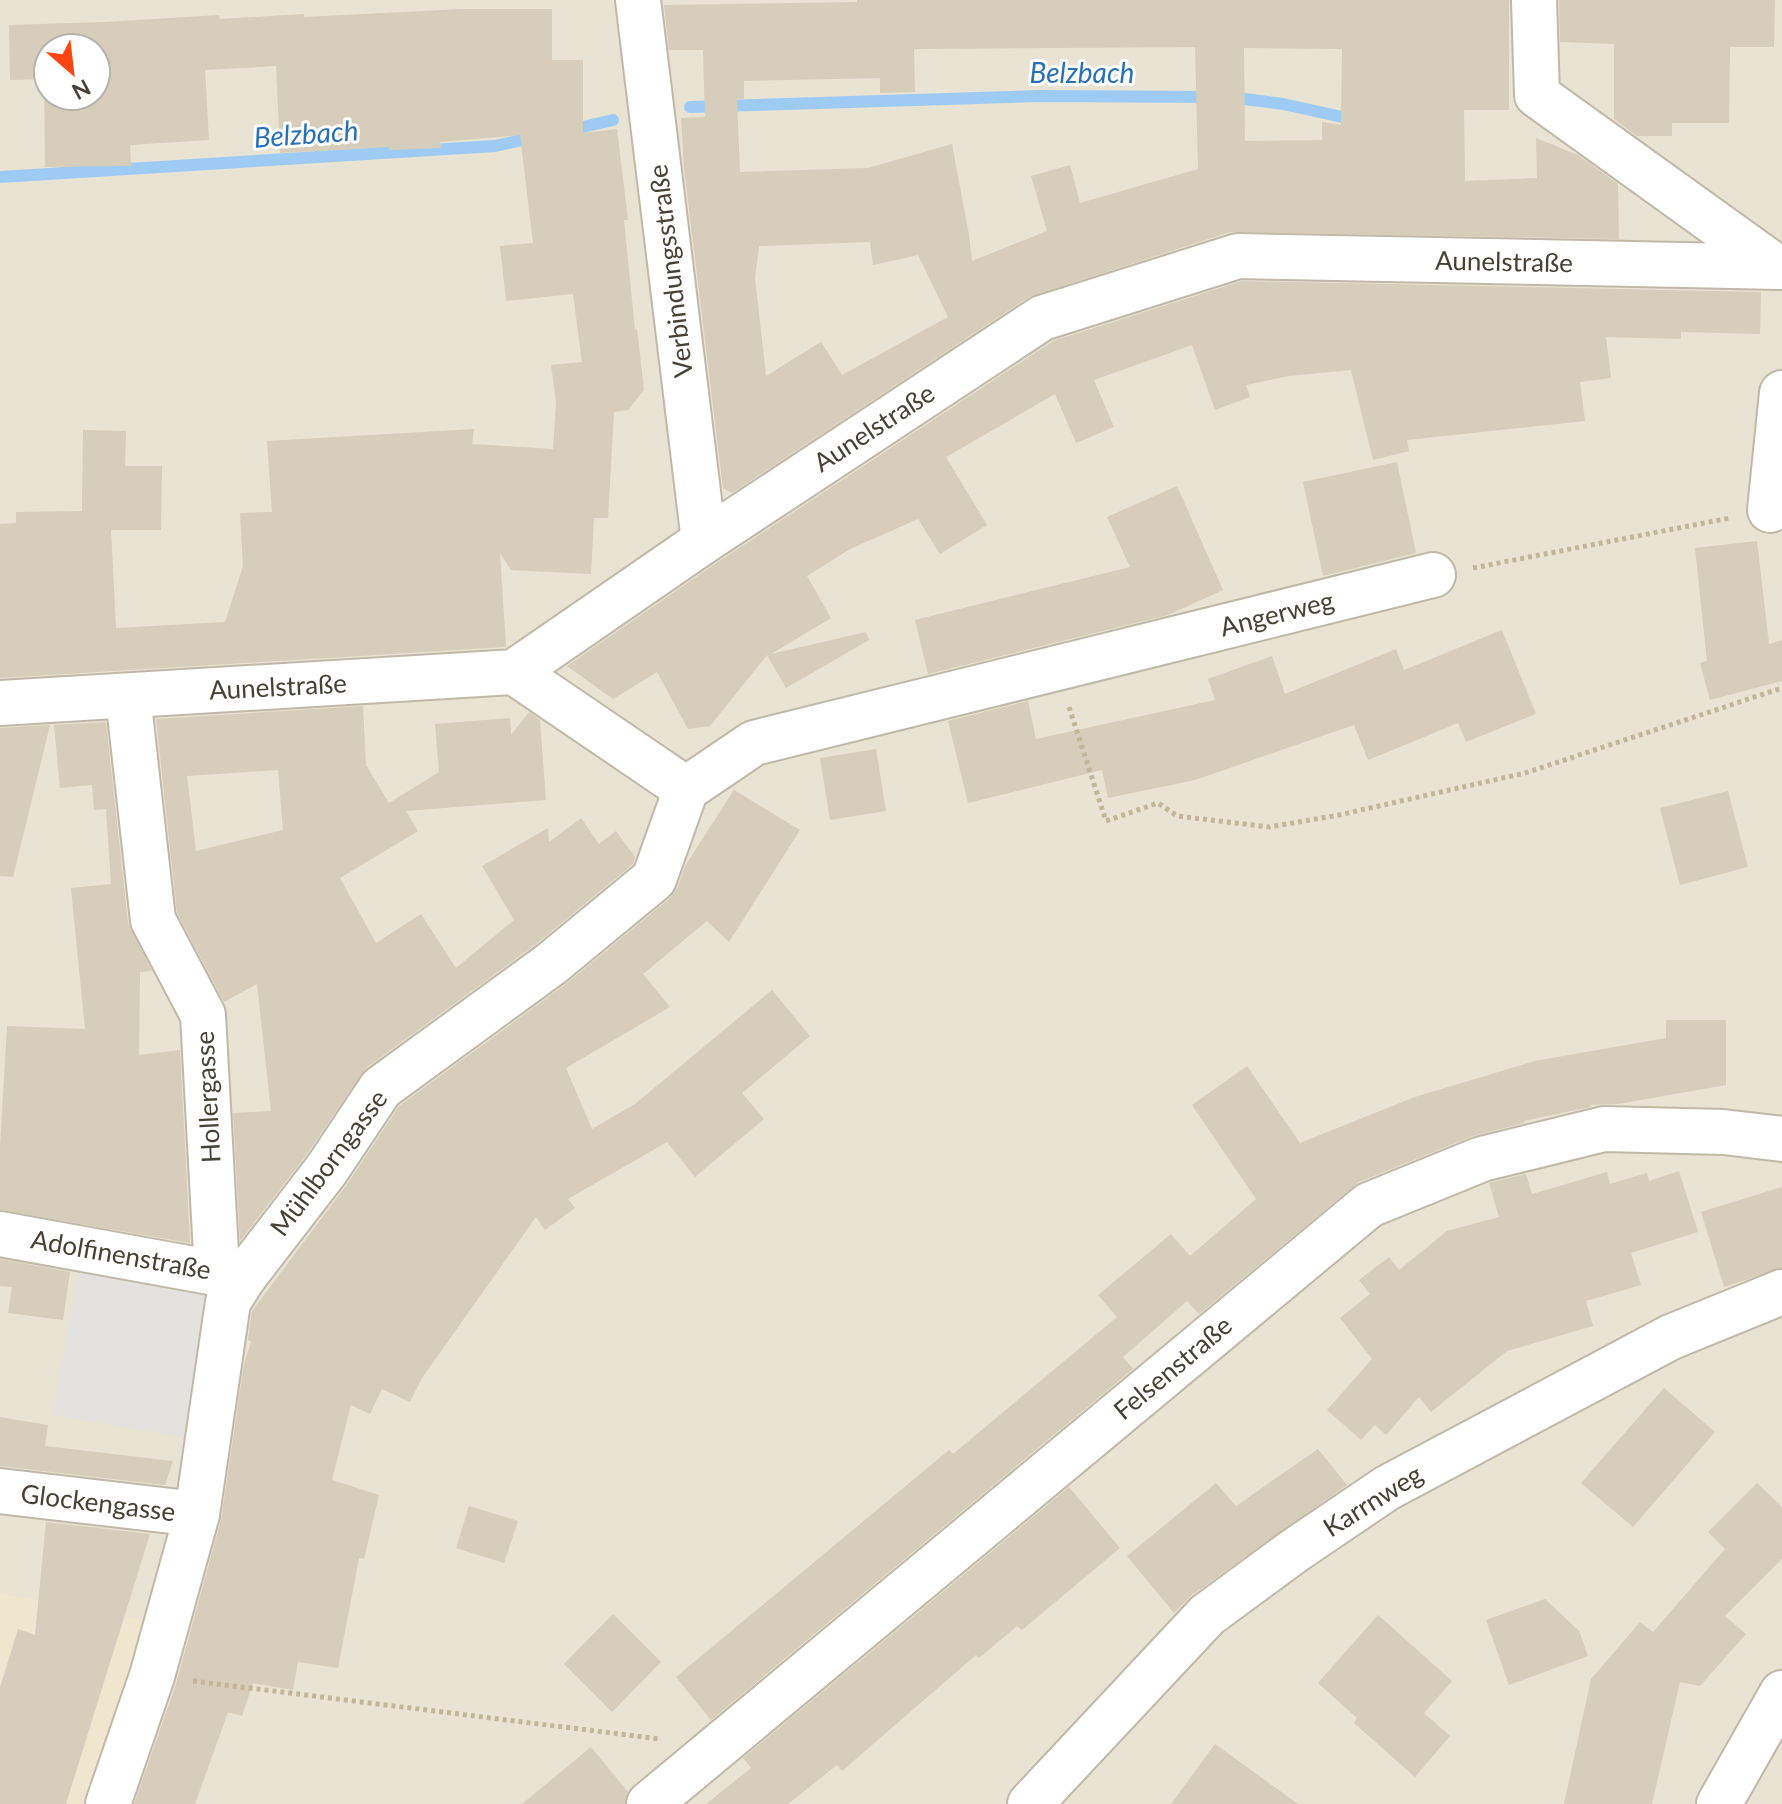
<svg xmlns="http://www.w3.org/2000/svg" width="1782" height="1804" viewBox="0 0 1782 1804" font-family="Lato,sans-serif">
<rect width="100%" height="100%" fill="#f4f0e5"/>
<!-- residential -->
<path fill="#e8e3d3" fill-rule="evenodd" d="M0,0h1782v1128l-166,19 166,15v642h-1782zM48,48h48v48h-48z"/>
<!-- education -->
<polygon fill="#eee7ce" points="0,1594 148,1620 94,1804 0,1804"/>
<!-- parking -->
<polygon fill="#e4e2de" points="80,1264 205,1286 192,1439 53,1415"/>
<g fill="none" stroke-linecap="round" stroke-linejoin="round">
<!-- stream -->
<g stroke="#9ecbf4" stroke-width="12">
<polyline points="1229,97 1283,104 1356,120"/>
<polyline points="690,107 1038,96 1211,97"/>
<polyline points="570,130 613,120"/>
<polyline points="0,177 495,146 536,137"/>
</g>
</g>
<!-- building -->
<g fill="#d6cdba" fill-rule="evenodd">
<path d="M857,0h652v110h-45l1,71 72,-3 -1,-40 42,17 40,29 1,55 -389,-7 -201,65 -297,196 -9,-5 -39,-320 -3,-50 24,-1 -2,-67h-34l-5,-45 193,-3zM1195,47l3,122 -118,34 -10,-38 -39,11 16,55 -75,30 -3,-26 -17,-91 -84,24 -128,4 -3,-73h7v-18l136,-3v15l35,-1 -1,-43zM1244,48l98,1 -1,76 -19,-3v18l-77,1zM870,242l3,23 45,-10 30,62 -106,58 -21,-33 -55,34 -11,-98 4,-32z"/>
<polygon points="1559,0 1775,0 1774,47 1730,47 1729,123 1672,123 1672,136 1637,136 1614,119 1614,44 1560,42"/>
<path d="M462,9h90v51h31v73l34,-4 11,91h-4l11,110 2,-1 7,61 -16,20 -14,2 -6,106h-14l-3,56 -80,-4 -11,-17 6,94 -506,31v-154l16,-1v-11l66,-1 1,-81 43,1 -1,35h37l-1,64h-50l5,98 109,-6 18,-56 -3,-53 32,-1 -5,-71 207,-12 -2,15 81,5 3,-47 -5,-37 31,-3 -9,-68 -67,7 -6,-55 33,-3 -13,-108 -80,7 1,6 -52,2v-3l-109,6 -4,-87 -71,4 4,70 -79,5 1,21 -86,1 -1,-88 -34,1 -1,-55 96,-3 114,-7 1,4 84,-5v3zM48,48h48v48h-48z"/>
<polygon points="1242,281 1761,292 1760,334 1681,332 1681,339 1606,337 1611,378 1580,382 1585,421 1407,440 1409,451 1373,460 1351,370 1289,376 1246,385 1250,397 1215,410 1192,345 1094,380 1114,427 1076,443 1055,394 946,457 987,525 940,554 918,519 850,549 807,576 831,618 771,654 866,632 869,640 786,688 767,655 710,726 688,729 657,672 613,699 567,666 718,562 1053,341"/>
<polygon points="1397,462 1416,553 1323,576 1303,482"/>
<polygon points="1177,486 1223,590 1168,615 928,674 915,620 1130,567 1107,517"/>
<polygon points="1757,541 1769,644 1782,640 1782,681 1710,700 1700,663 1707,661 1695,548"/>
<polygon points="1502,630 1536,714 1466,742 1458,723 1368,760 1354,725 1195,780 1108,798 1102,770 968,803 948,721 1028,701 1036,739 1215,700 1208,679 1272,656 1285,694 1396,649 1404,670"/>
<path d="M363,706l3,59 23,38 50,-31 -4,-48 75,-6 1,17 18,-23 11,8 6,80 -140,11 12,20 -78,47 36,65 45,-29 35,54 58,-48 -32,-54 66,-38 1,14 32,-24 18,26 17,-13 19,26 -2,7 -97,80 -170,124 -59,86 -67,87 -7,-128 38,-2 -14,-127 -33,18 -47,-89 -21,-194zM278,770l5,60 -87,21 -9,-75z"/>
<polygon points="106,722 128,923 152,971 140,972 139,1055 180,1050 190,1243 0,1210 0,1147 7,1026 85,1029 71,888 111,884 106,809 94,810 92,785 60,788 54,725"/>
<polygon points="50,725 13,877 0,876 0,728"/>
<polygon points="876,749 886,811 830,820 820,758"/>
<polygon points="734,790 800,830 729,942 707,921 643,974 670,1007 566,1068 592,1129 635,1104 772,990 810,1036 742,1093 764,1119 695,1177 667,1142 568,1199 575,1208 545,1230 536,1217 422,1378 410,1402 382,1389 370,1414 351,1405 332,1480 379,1495 364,1559 359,1558 338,1668 298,1662 293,1690 253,1683 242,1716 228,1712 195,1804 134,1804 176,1684 221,1520 244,1364 251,1342 248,1340 252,1311 348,1183 399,1106 566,984 670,898 678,887 685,866"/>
<polygon points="1728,791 1748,867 1680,885 1660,808"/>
<polygon points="1666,1020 1726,1020 1726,1085 1618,1104 1590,1105 1590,1107 1524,1121 1524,1123 1473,1136 1359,1182 1199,1314 1187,1301 1123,1357 1133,1369 711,1720 676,1677 949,1450 953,1454 1117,1317 1098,1295 1171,1234 1190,1256 1256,1199 1192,1105 1247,1066 1300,1143 1415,1097 1535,1061 1666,1038"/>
<polygon points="1679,1171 1698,1232 1631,1253 1641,1285 1586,1301 1593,1326 1507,1351 1431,1412 1419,1397 1386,1435 1375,1425 1361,1440 1327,1410 1372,1359 1340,1318 1370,1294 1359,1280 1389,1257 1399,1270 1447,1231 1499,1217 1489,1183 1526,1174 1532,1194 1607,1172 1610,1184 1647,1173 1649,1181"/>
<polygon points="1782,1187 1782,1268 1724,1287 1701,1212"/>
<polygon points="0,1259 70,1272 63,1320 8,1313 12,1287 0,1286"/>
<polygon points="1664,1388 1715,1432 1633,1527 1581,1483"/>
<polygon points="0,1417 48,1425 45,1446 173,1461 165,1485 0,1466"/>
<polygon points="1318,1449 1347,1485 1192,1595 1174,1613 1127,1556 1216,1483 1236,1506"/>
<polygon points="1757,1483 1782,1507 1782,1559 1725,1616 1746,1634 1700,1686 1680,1682 1652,1804 1564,1804 1591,1679 1640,1622 1653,1632 1725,1549 1708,1532"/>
<polygon points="1069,1487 1120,1548 1022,1630 1017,1626 979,1658 976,1655 842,1771 837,1765 788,1804 706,1804 751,1768 743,1758"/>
<polygon points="469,1506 518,1521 504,1563 456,1548"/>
<polygon points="46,1522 150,1534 66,1804 0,1804 0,1687 18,1629 35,1635"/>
<polygon points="1545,1599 1579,1631 1588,1656 1509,1685 1486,1620"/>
<polygon points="613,1614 661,1662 612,1712 564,1664"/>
<polygon points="1378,1615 1452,1681 1424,1713 1450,1736 1415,1777 1354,1723 1357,1718 1318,1683"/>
<polygon points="1215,1744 1298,1804 1171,1804"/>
<polygon points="591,1747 628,1792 625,1804 522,1804"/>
</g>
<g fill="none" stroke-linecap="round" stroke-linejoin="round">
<!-- minor casing -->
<g stroke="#c0b9a8" stroke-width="48">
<g id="minor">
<polyline points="638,0 704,541"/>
<polyline points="1534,0 1537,95 1776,267"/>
<polyline points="1770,510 1782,393"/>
<polyline points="514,672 686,789"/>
<polyline points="128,696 153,920 203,1015 217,1272"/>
<polyline points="0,703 514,672 704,541 1042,318 1238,256 1782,267"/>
<polyline points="686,789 754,743 1433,575"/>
<polyline points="0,1234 243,1278"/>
<polyline points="0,1491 197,1514"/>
<polyline points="108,1804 152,1676 197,1514 228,1302 243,1278 327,1169 381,1088 551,964 654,879 686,789"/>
<polyline points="649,1804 1369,1205 1482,1159 1604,1129 1723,1132 1782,1139"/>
<polyline points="1030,1804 1207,1615 1294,1551 1387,1488 1671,1337 1782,1292"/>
<polyline points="1719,1804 1782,1693"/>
</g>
</g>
<!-- path -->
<g stroke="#c2b698" stroke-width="5" stroke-dasharray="4 4" stroke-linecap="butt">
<polyline points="1473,568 1730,518"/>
<polyline points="1069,707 1106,821 1158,803 1177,816 1269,827 1339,815 1525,773 1782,688"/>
<polyline points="193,1681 660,1739"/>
</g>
<!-- minor -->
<use href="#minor" stroke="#fff" stroke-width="44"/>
</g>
<g text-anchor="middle" stroke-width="6" stroke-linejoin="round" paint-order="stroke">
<!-- street labels -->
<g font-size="26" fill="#474135" stroke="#fff">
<text transform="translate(1504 262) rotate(1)" y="9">Aunelstraße</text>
<text transform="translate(671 271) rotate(-97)" y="9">Verbindungsstraße</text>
<text transform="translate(874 428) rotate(-33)" y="9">Aunelstraße</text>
<text transform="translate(1277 614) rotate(-14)" y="9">Angerweg</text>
<text transform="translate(278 687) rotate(-3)" y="9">Aunelstraße</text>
<text transform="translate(208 1097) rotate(-93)" y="9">Hollergasse</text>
<text transform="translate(329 1163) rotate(-53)" y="9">Mühlborngasse</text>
<text transform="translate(121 1255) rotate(10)" y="9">Adolfinenstraße</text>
<text transform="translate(1173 1368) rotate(-40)" y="9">Felsenstraße</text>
<text transform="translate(1373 1501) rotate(-32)" y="9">Karrnweg</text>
<text transform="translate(98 1503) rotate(7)" y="9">Glockengasse</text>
</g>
<!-- water labels -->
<g font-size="28" font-style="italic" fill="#2871b8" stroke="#fff">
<text x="1082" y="83">Belzbach</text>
<text transform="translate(306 134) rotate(-4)" y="10">Belzbach</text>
</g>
</g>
<!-- north arrow -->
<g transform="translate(72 72) rotate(152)"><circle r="38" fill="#ffffff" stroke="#b5b3ae" stroke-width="2"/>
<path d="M0-6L14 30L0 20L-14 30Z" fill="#ff4511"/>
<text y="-12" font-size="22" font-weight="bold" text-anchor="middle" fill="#474135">N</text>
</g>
</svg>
